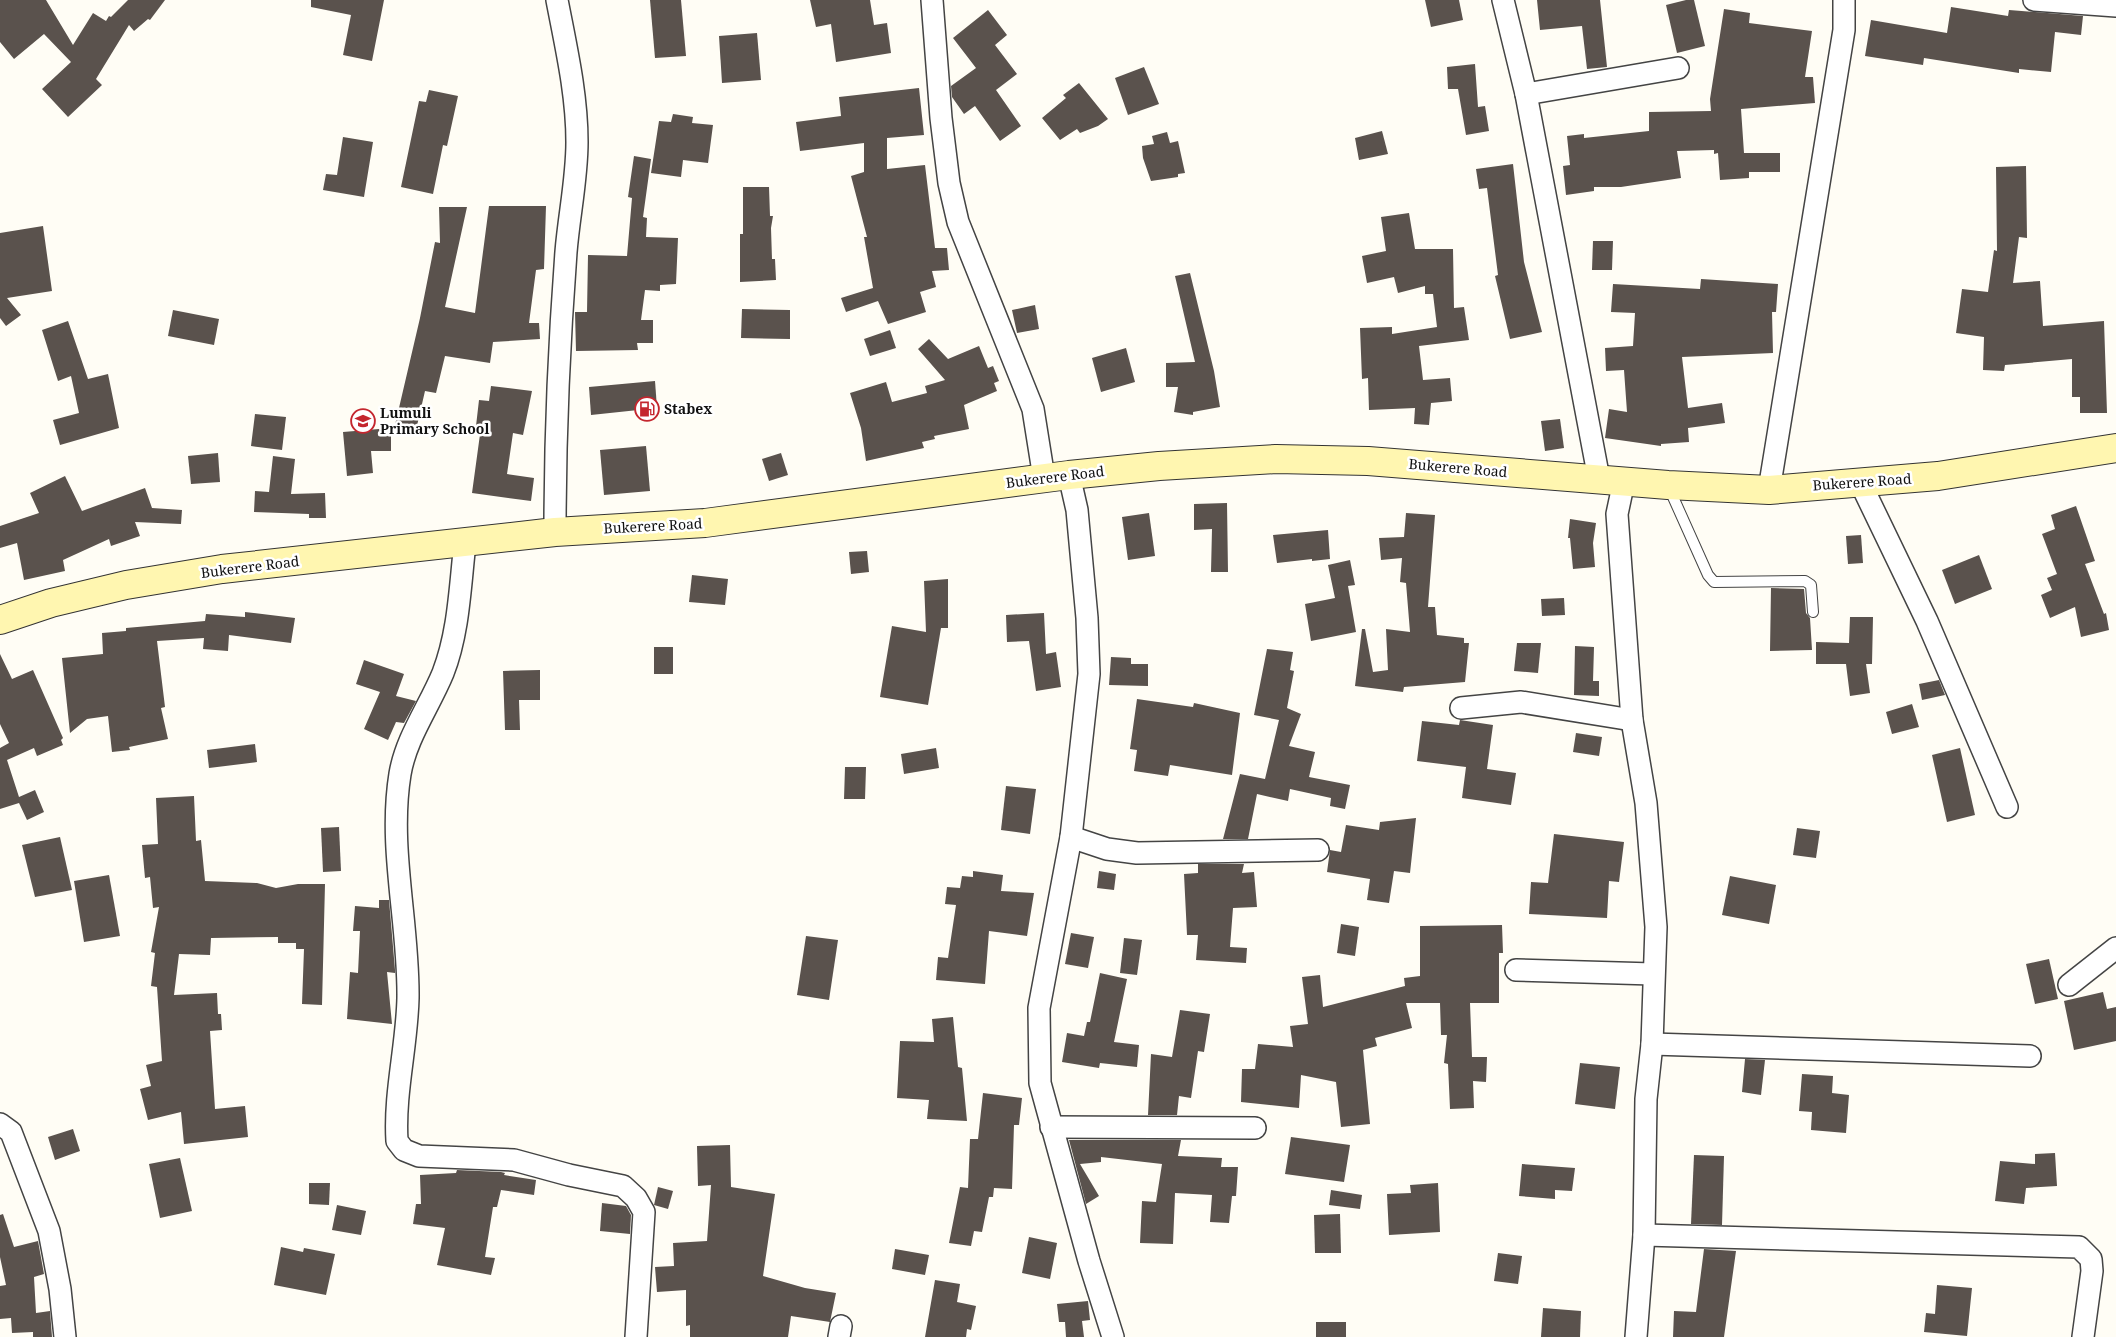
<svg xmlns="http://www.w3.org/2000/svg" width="2116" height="1337" viewBox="0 0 2116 1337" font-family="'Noto Serif',serif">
<rect width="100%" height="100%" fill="#fffdf5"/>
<!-- building -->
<g fill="#5a524d">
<polygon points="0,0 46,0 73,45 93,13 106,21 109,16 111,17 128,0 165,0 150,20 148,19 134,31 129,25 96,79 102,85 68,117 42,89 71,62 44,34 14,59 0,42"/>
<polygon points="311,0 384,0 372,61 343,55 351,15 311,7"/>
<polygon points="650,0 681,0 686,56 655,58"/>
<polygon points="810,0 870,0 874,25 887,23 891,53 836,62 831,24 816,27"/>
<polygon points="1425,0 1459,0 1463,20 1431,27"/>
<polygon points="1537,0 1600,0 1607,67 1587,69 1582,26 1540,30"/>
<polygon points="1686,0 1694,0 1705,46 1677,53 1666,5"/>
<polygon points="1951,7 2008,16 2009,10 2083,16 2081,35 2055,32 2051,72 2019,69 2019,73 1924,58 1923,65 1865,56 1871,20 1947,33"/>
<polygon points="1724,9 1750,13 1749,23 1812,31 1805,77 1813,77 1815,103 1741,109 1744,153 1780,153 1780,172 1749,172 1749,178 1720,180 1718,153 1714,154 1714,150 1677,151 1681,178 1621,187 1594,187 1594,191 1566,195 1563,166 1570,165 1567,136 1584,134 1584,138 1649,131 1649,112 1711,111 1710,99"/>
<polygon points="988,10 1007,35 995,45 1017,74 996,90 1021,126 1000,141 975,106 964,114 952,97 951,86 976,68 953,38"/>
<polygon points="757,33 761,80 722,83 719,36"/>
<polygon points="1475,64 1478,107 1485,106 1489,131 1466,135 1458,89 1448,89 1447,67"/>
<polygon points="1144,67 1159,104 1128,115 1115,78"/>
<polygon points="1079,83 1108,119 1098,126 1080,133 1077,129 1060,140 1042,118 1066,98 1063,95"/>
<polygon points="919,88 924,135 887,138 887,169 925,165 935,248 947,248 949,270 932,271 936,287 920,292 926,312 888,324 878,301 846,312 841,298 873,288 864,237 867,237 851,176 864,172 864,143 800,151 796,122 841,116 839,97"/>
<polygon points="429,90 458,96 447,146 443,145 433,194 401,187 419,101 426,102"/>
<polygon points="673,114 693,117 692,123 713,125 708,163 683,160 681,177 651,173 659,121 671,122"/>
<polygon points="1382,131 1388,154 1359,160 1355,138"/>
<polygon points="1167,132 1170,143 1178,141 1185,173 1178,174 1178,177 1151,181 1143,158 1142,146 1154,144 1152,136"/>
<polygon points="343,137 373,142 364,197 323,190 326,174 337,175"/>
<polygon points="634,156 651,159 643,217 647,218 646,237 678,238 676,284 660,285 660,291 645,290 641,320 653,320 653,343 637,343 638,350 576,351 575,312 587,312 588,255 627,256 632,198 628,197"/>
<polygon points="1513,164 1524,262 1542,332 1510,339 1495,276 1498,275 1487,188 1479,189 1476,169"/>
<polygon points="2026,166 2027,238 2019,237 2013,283 2040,281 2043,326 2104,321 2107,413 2080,413 2080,397 2072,397 2072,359 2005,365 2004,371 1983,370 1984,337 1956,333 1962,289 1988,292 1994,250 1997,251 1996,167"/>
<polygon points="743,187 769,187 770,216 773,216 771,228 772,259 775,259 776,280 740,282 740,234 743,234"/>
<polygon points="489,206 546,206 544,269 536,270 529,323 539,323 540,339 493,342 490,363 445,356 436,393 425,391 416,430 395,425 420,318 435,242 440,243 439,207 467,207 445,307 475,313"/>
<polygon points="1409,213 1415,249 1453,249 1454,308 1464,307 1469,340 1419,346 1423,380 1450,378 1452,401 1431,403 1429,425 1414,424 1415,408 1369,410 1368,378 1362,379 1360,328 1392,327 1392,334 1437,327 1433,294 1425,294 1425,286 1398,293 1394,277 1367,283 1362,256 1386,251 1381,217"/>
<polygon points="43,226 52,291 7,298 21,315 6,326 0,318 0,233"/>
<polygon points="1593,241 1613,241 1612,270 1592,270"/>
<polygon points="1190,273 1214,371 1220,407 1193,412 1193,415 1174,412 1178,387 1166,387 1166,363 1195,362 1175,276"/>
<polygon points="1701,279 1778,284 1776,312 1772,312 1773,353 1682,357 1688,408 1722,403 1725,423 1688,428 1689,442 1661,444 1661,446 1605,438 1609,409 1627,412 1624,370 1606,371 1605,348 1633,346 1635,313 1611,312 1613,284 1700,289"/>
<polygon points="1035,305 1039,329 1017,333 1012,310"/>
<polygon points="742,309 790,310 790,339 741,338"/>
<polygon points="173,310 219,319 214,345 168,336"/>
<polygon points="68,321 88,379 108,374 119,428 60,445 53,420 79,413 71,376 58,381 42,330"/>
<polygon points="890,330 896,348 870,356 864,339"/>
<polygon points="929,339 948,359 979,346 988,368 993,366 999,381 994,383 997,391 964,405 969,429 934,436 935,439 922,442 924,448 866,461 861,428 850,393 886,382 892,402 927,393 925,386 945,380 918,349"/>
<polygon points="1126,348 1135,382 1101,392 1092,358"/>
<polygon points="655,381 657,408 591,415 589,387"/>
<polygon points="491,386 532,391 523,435 513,433 507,474 534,478 531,501 472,493 481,427 476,426 479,400 489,401"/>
<polygon points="255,414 286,417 282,450 251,446"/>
<polygon points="1560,419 1564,448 1545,451 1541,421"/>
<polygon points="391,428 391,451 371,451 373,473 347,476 343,432"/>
<polygon points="646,446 650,491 604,495 600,450"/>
<polygon points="218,453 220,482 191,484 188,456"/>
<polygon points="781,453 788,475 769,481 762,459"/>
<polygon points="273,456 295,459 291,494 325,493 326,518 309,518 309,514 254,512 255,491 269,492"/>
<polygon points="65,476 82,511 145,488 152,508 182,510 181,524 135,522 140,536 111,546 109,539 63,560 65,571 24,580 17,543 0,548 0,526 39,513 30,493"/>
<polygon points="1227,503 1228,572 1211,572 1212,529 1194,530 1194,504"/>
<polygon points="2076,506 2095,561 2085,564 2104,614 2106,613 2109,630 2081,637 2075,607 2050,618 2041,595 2052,590 2047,578 2057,574 2042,534 2055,529 2051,515"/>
<polygon points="1149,513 1155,556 1128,560 1122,517"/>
<polygon points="1406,513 1435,515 1428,607 1435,607 1437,635 1464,638 1464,643 1469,643 1465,682 1404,687 1403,692 1355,686 1362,629 1365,629 1373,672 1388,670 1386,629 1410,632 1406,583 1400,582 1402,558 1381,560 1379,538 1404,537"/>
<polygon points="1570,519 1596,523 1593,543 1595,567 1573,569 1570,538 1568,538"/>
<polygon points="1328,530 1330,559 1312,561 1312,559 1277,563 1273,535"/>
<polygon points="1861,535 1863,563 1848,564 1846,536"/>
<polygon points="867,551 869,572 851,574 849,552"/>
<polygon points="1979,555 1992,589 1955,604 1942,570"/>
<polygon points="1350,560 1355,585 1348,586 1356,632 1311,641 1305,604 1335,598 1328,565"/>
<polygon points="692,575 728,579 725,605 689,602"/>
<polygon points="948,579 948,628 941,628 928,705 880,697 892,626 926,632 924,581"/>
<polygon points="1771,588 1804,589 1806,613 1810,618 1812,650 1770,651"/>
<polygon points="1564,598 1565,615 1542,616 1541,599"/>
<polygon points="245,612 295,618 291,643 229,635 228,651 203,649 204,638 157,641 165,707 161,708 168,739 129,747 130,750 112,752 108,716 87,719 70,733 62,658 103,654 102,633 126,631 126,628 205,621 206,614 245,617"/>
<polygon points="1044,613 1046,654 1056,652 1061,687 1036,691 1029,641 1007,642 1006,615"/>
<polygon points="1850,617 1873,617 1872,664 1866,664 1870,693 1850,696 1846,664 1816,664 1816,642 1849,643"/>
<polygon points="1517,643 1541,643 1538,673 1514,671"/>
<polygon points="1575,646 1594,647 1593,681 1599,681 1599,696 1574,695"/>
<rect x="654" y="647" width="19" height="27"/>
<polygon points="1267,649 1293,652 1290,670 1294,671 1287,708 1301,714 1289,746 1315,752 1309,777 1350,785 1345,809 1330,806 1331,798 1290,789 1288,801 1257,794 1248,839 1223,839 1240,774 1265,779 1279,720 1254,715"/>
<polygon points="0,654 12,679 33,670 63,738 61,740 63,745 37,756 34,748 7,760 19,797 35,790 44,812 27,820 19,803 0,809 0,748 9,743 0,724"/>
<polygon points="1111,657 1131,658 1131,664 1148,664 1148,686 1109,685"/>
<polygon points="364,660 404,674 396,696 416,701 404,723 396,722 388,740 364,729 380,692 356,684"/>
<polygon points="540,670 540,700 519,700 520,730 505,730 503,671"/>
<polygon points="1939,680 1945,695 1922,700 1919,684"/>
<polygon points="1137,699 1193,707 1194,703 1240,713 1232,775 1170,765 1168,776 1134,771 1137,750 1130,749"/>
<polygon points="1912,704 1919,727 1892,734 1886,712"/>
<polygon points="1460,720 1493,725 1487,769 1516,773 1511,805 1462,798 1466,767 1417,761 1422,721 1459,725"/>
<polygon points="1576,733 1602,737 1599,756 1573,752"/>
<polygon points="255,744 257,762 209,768 207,750"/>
<polygon points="936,748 939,768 904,774 901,754"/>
<polygon points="1960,748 1975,815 1947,822 1932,755"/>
<polygon points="845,767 866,767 865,799 844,799"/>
<polygon points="1006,786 1036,789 1030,834 1001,830"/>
<polygon points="194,796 196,841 201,840 205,881 257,883 276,888 298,884 325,884 322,1005 302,1004 304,949 296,949 296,943 278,943 278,937 211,938 210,955 179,954 174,995 217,993 218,1014 221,1014 222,1030 210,1031 215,1109 245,1106 248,1137 184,1144 181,1112 148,1120 140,1089 151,1086 146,1065 162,1061 157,987 151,986 155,953 151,952 159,907 153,908 150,877 145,878 142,845 158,844 156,798"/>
<polygon points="1416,818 1410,873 1394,871 1389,903 1367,900 1370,879 1327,872 1330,850 1341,852 1346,825 1379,830 1380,822"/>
<polygon points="339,827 341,871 323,872 321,828"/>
<polygon points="1797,828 1820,831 1816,858 1793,855"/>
<polygon points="1554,834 1624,842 1619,882 1609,881 1607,918 1529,914 1531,882 1548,883"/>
<polygon points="60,837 72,890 35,897 22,845"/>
<polygon points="1198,864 1244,864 1242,873 1254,872 1257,907 1233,908 1230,947 1247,948 1246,963 1196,960 1198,935 1187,935 1184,874 1198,873"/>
<polygon points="973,871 1003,875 1001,891 1034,893 1027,936 989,931 985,984 936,980 938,957 948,958 956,905 945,904 947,887 960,888 962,876 973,877"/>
<polygon points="1099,871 1116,874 1114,890 1097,888"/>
<polygon points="109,875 120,936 84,942 74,881"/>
<polygon points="1730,876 1776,885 1769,924 1722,915"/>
<polygon points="379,900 389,900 395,970 395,973 387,972 392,1024 347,1019 350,972 358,973 360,931 353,931 355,906 379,908"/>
<polygon points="1341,924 1359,927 1355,956 1337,953"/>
<polygon points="1502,925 1503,953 1499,953 1499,1003 1470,1003 1472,1057 1487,1057 1486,1082 1473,1081 1474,1108 1450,1109 1448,1064 1444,1063 1447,1035 1441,1035 1440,1003 1406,1003 1412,1028 1375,1038 1377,1046 1363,1050 1370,1124 1341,1127 1336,1082 1301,1075 1299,1108 1241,1102 1242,1069 1255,1069 1258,1044 1293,1047 1290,1026 1308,1024 1302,977 1320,975 1323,1007 1405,986 1404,978 1420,976 1420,926"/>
<polygon points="1071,933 1094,937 1088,968 1065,964"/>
<polygon points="806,936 838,940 829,1000 797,995"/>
<polygon points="1124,938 1142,940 1137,975 1120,973"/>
<polygon points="2049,959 2058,999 2035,1004 2026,964"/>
<polygon points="1100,973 1127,979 1114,1042 1139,1045 1137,1067 1100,1063 1099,1068 1062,1062 1067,1033 1084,1036 1087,1022 1090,1022"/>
<polygon points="2103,992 2107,1009 2116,1007 2116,1041 2074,1050 2064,1001"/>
<polygon points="1180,1010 1210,1014 1204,1052 1198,1051 1191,1098 1179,1096 1177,1115 1148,1115 1151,1054 1172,1057"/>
<polygon points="953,1017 958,1067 962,1068 967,1121 927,1119 929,1100 897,1098 900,1041 934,1042 932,1019"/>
<polygon points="1745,1059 1765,1060 1761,1095 1742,1092"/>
<polygon points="1580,1063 1620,1067 1615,1109 1575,1104"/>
<polygon points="1802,1074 1833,1076 1832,1093 1849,1095 1846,1133 1811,1130 1812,1112 1799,1111"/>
<polygon points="983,1093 1022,1098 1019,1125 1014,1125 1012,1189 994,1188 993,1197 989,1197 982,1232 974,1231 971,1246 949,1243 960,1187 968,1188 970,1139 978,1139"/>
<polygon points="73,1129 80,1151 55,1160 48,1137"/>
<polygon points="1291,1137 1350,1145 1344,1182 1285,1174"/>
<polygon points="1069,1140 1181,1140 1178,1156 1222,1158 1221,1167 1238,1167 1236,1196 1232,1196 1229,1223 1210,1222 1212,1195 1175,1193 1173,1244 1140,1243 1142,1201 1156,1202 1162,1164 1101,1157 1101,1162 1080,1164 1099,1196 1086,1204"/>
<polygon points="730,1145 731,1187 775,1194 763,1276 805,1288 836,1293 830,1322 791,1316 788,1337 690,1337 690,1325 686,1326 686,1290 657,1292 655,1267 674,1266 673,1243 707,1241 711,1185 698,1186 697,1146"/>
<polygon points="2055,1153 2057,1186 2026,1188 2024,1204 1995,1201 2000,1161 2035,1164 2035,1154"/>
<polygon points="1694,1155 1724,1156 1722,1225 1691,1224"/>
<polygon points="180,1158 192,1211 160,1218 149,1164"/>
<polygon points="1522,1164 1575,1168 1572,1191 1555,1190 1555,1199 1519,1196"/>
<polygon points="457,1170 501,1172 505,1173 504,1175 536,1180 534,1195 501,1190 497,1207 493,1207 485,1257 495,1258 491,1275 437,1265 445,1228 413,1224 416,1204 421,1204 420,1175 456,1173"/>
<polygon points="309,1183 330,1183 329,1205 309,1204"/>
<polygon points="1438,1183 1440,1232 1389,1235 1387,1194 1411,1193 1410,1185"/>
<polygon points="658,1187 673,1191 668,1209 654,1205"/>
<polygon points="1331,1190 1362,1195 1360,1209 1329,1205"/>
<polygon points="602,1203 626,1206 631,1215 630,1234 600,1231"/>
<polygon points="337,1205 366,1211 361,1235 332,1230"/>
<polygon points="3,1214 14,1247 38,1241 44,1274 34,1277 36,1313 50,1311 52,1337 33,1337 33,1332 12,1333 11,1318 0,1319 0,1286 6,1285 0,1257 0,1215"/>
<polygon points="1340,1214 1341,1253 1315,1253 1314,1215"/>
<polygon points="1029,1237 1057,1243 1050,1279 1022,1273"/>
<polygon points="281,1247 303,1252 304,1248 335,1254 326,1295 274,1285"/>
<polygon points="895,1249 929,1255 925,1275 892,1269"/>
<polygon points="1704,1249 1736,1251 1724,1337 1673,1337 1674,1311 1696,1312"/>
<polygon points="1498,1253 1522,1256 1518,1284 1494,1281"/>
<polygon points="935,1280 960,1284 957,1302 976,1306 971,1330 967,1329 966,1337 925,1337"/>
<polygon points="1937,1285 1972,1288 1967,1336 1924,1332 1926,1313 1935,1314"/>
<polygon points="1088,1301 1090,1320 1082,1321 1084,1337 1066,1337 1065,1322 1059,1322 1057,1304"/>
<polygon points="1543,1308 1581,1311 1580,1337 1541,1337"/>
<rect x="1316" y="1322" width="30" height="15"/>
</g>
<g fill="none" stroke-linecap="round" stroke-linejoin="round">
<!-- lane casing -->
<g stroke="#444" stroke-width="12">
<polyline id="lane" points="1669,488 1708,575 1714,582 1805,581 1811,585 1813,612"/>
</g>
<!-- street casing -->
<g stroke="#444" stroke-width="24">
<g id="street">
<polyline points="932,0 941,118 949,183 958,222 1033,409 1044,478"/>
<polyline points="1503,0 1526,94 1599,479"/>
<polyline points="2034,0 2116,6"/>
<polyline points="1526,94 1678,68"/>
<polyline points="1069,475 1077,510 1087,618 1089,674 1071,837 1039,1008 1040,1083 1089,1261 1113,1337"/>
<polyline points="1624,481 1617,514 1632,720 1646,803 1656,927 1652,1044 1646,1099 1644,1235 1636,1337"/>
<polyline points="1860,482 1927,621 2007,807"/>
<polyline points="1769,490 1844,30 1844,0"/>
<path d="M555,532c0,-94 4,-187 11,-280 3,-37 11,-73 11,-110 0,-48 -11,-95 -20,-142"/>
<path d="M465,543c-5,43 -6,89 -22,130 -14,34 -37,65 -43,101 -12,74 9,149 8,224 -1,48 -14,95 -11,143l7,9 15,6 95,4 55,15 54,11 13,12 8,14 -8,125"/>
<polyline points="1461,708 1521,702 1632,720"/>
<polyline points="1071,837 1107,849 1137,853 1318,850"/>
<polyline points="1516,970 1653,974"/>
<polyline points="2069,985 2116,948"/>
<polyline points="1652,1044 2030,1056"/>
<polyline points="0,1124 11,1132 49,1231 60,1289 65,1337"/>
<polyline points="1051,1127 1255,1128"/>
<polyline points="1644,1235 2079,1247 2091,1259 2092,1271 2083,1337"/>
<polyline points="839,1337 841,1326"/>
</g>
</g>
<!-- secondary casing -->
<g stroke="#333" stroke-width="30">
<polyline id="secondary" points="0,620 51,603 126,585 222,569 555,532 705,523 1069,475 1159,466 1276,459 1368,461 1668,485 1769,490 1938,476 2116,448"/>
</g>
<!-- lane -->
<use href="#lane" stroke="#fff" stroke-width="10"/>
<!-- street -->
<use href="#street" stroke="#fff" stroke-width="21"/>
<!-- secondary -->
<use href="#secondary" stroke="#fff6b0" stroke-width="28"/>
</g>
<!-- icons -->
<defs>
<g id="fuel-ring" transform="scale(1.25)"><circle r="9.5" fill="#fff" stroke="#c4262e" stroke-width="1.5"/><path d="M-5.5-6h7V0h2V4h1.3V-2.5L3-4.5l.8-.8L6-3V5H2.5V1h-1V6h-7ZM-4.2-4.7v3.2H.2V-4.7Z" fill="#c4262e"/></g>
<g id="school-ring" transform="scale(1.25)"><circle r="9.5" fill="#fff" stroke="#c4262e" stroke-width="1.5"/><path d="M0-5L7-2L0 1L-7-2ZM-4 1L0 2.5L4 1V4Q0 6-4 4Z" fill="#c4262e"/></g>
</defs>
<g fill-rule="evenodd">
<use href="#fuel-ring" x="647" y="409"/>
<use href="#school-ring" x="363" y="421"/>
</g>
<g text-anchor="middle" stroke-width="5" stroke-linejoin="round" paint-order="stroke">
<!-- poi labels -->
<g font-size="14" font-weight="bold" fill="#111" stroke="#fff" text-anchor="start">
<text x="664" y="414">Stabex</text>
<text x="380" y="418">Lumuli<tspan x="380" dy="16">Primary School</tspan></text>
</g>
<!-- street labels -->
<g font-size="14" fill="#111" stroke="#fff">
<text transform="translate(1458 468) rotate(5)" y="5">Bukerere Road</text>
<text transform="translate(1055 477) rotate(-7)" y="5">Bukerere Road</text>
<text transform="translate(1862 482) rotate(-4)" y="5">Bukerere Road</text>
<text transform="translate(653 526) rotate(-3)" y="5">Bukerere Road</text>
<text transform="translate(250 567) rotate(-7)" y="5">Bukerere Road</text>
</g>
</g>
</svg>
